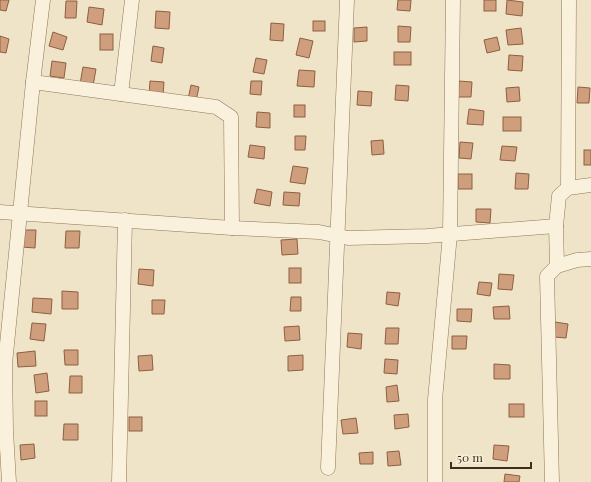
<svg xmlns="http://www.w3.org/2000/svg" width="591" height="482" viewBox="0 0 591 482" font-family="'Playfair Display',serif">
<rect width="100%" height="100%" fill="#f0e4c8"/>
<!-- building -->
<g fill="#cf9f7d" stroke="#8d5f41">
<polygon points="0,0 9,0 6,11 0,10"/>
<polygon points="398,0 411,0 410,11 397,10"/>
<rect x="484" y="0" width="12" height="11"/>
<polygon points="507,0 523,2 522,16 506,14"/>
<polygon points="66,1 77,1 76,18 65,18"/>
<polygon points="89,7 104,9 102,25 87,22"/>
<polygon points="156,11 170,12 169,29 155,28"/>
<rect x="313" y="21" width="12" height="10"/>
<polygon points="271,23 284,24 283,41 270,40"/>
<polygon points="398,26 411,27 410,42 398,42"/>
<polygon points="367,27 367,41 354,42 354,28"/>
<polygon points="521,28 523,44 508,45 506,30"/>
<polygon points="53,32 67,37 63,50 49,46"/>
<rect x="100" y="34" width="13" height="16"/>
<polygon points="0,36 9,39 6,53 0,52"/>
<polygon points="497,37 500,50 487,53 484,40"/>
<polygon points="300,38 313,41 309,58 296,55"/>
<polygon points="153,46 164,48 162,63 151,61"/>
<rect x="394" y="52" width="17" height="13"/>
<polygon points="509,55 523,56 522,71 508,70"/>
<polygon points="256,58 267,60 264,74 253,72"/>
<polygon points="52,61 66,63 64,78 50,76"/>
<polygon points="83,67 96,69 93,86 80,84"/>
<polygon points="299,70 315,71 314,87 297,86"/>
<polygon points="150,81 164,82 163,96 149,95"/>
<polygon points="251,81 262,81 261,95 250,94"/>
<polygon points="459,81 472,82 471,97 458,97"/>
<polygon points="191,85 199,87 196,101 188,99"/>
<polygon points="396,85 409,86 408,101 395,100"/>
<polygon points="519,87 520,101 507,102 506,88"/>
<polygon points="578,87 590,88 589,103 577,103"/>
<polygon points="358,91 372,92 371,106 357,105"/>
<rect x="294" y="105" width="11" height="12"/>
<polygon points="469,109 484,111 483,125 467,124"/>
<polygon points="257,112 270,113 270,128 256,127"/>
<rect x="503" y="117" width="18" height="14"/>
<polygon points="295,136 306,136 305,150 295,150"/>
<polygon points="383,140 384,154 372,155 371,141"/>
<polygon points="460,142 473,143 471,159 459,158"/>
<polygon points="250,145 265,147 264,159 248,157"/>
<polygon points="502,146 517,147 515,161 500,160"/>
<rect x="584" y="150" width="7" height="15"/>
<polygon points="293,166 308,168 305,184 290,182"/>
<polygon points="516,173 529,174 528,189 515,189"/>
<rect x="458" y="174" width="14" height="15"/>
<polygon points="257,189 272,192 270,206 254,203"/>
<polygon points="284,192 300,193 299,206 283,205"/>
<polygon points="476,209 491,209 490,223 476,222"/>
<polygon points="23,230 36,230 35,248 22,247"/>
<polygon points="66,231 80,231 79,248 65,248"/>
<polygon points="297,239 298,254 282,255 281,240"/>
<rect x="289" y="268" width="12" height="15"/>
<polygon points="139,269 154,270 153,286 138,284"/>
<polygon points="499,274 514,275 512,290 498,289"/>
<polygon points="479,282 492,283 490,296 477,294"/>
<polygon points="62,291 78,292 78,309 62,309"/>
<polygon points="387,292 400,293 398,306 386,304"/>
<polygon points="291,297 301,297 301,311 290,311"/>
<polygon points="33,298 52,299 51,314 32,312"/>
<polygon points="152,300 165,300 164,314 152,314"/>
<polygon points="509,306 510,319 494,319 493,307"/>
<polygon points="457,309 472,309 471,322 457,321"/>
<polygon points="555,322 568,324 566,338 554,337"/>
<polygon points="32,323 46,324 44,341 30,339"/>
<polygon points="299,326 300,340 285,341 284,327"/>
<polygon points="386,328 399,328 398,344 385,344"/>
<polygon points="348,333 362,334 361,349 347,347"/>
<polygon points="452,336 467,336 466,349 452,349"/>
<polygon points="64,350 78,350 78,365 65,365"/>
<polygon points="35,351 36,366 18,367 17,353"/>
<polygon points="152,355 153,370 139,371 138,356"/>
<polygon points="303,355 303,370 288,371 288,356"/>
<polygon points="385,359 398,360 397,374 384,373"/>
<polygon points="494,364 510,365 510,379 494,379"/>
<polygon points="47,373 49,391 36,393 34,375"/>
<polygon points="70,376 82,376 82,393 69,393"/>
<polygon points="397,385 399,401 387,402 386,387"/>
<rect x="35" y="401" width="12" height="15"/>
<rect x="509" y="404" width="15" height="13"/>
<polygon points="408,414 409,427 395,429 394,415"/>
<rect x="129" y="417" width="13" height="14"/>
<polygon points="356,418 358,433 343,434 341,420"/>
<polygon points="64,424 78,424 78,440 63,440"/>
<polygon points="34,444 35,458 21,460 20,445"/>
<polygon points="494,445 509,446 507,461 493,459"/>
<polygon points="399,451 401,465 388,466 387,452"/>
<polygon points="373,452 373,464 360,464 359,453"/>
<polygon points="505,474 520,476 519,482 504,482"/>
</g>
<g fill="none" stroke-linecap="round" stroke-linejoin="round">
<!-- minor casing -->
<g stroke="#8d765c" stroke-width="15">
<g id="minor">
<polyline points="33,82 216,107 231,117 232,228"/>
<polyline points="121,94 132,0"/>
<polyline points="568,188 569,0"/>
<polyline points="0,212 232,228 319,232 348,238 427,236 556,226 559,196 568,188 591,185"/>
<polyline points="556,226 557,266"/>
<polyline points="328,468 347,0"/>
<polyline points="9,482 6,431 5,364 33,82 43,0"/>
<polyline points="119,482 125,220"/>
<polyline points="435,482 435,400 450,234 453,0"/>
<polyline points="552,482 547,276 557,266 577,260 591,259"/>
</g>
</g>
<!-- minor -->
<use href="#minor" stroke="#faf1dc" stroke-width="14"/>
</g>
<!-- scale -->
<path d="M451 462v6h80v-6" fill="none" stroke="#3d2e20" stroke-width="2"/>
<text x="457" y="462" font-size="12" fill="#3d2e20" stroke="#f7eed8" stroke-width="3" paint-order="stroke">50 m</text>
</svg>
